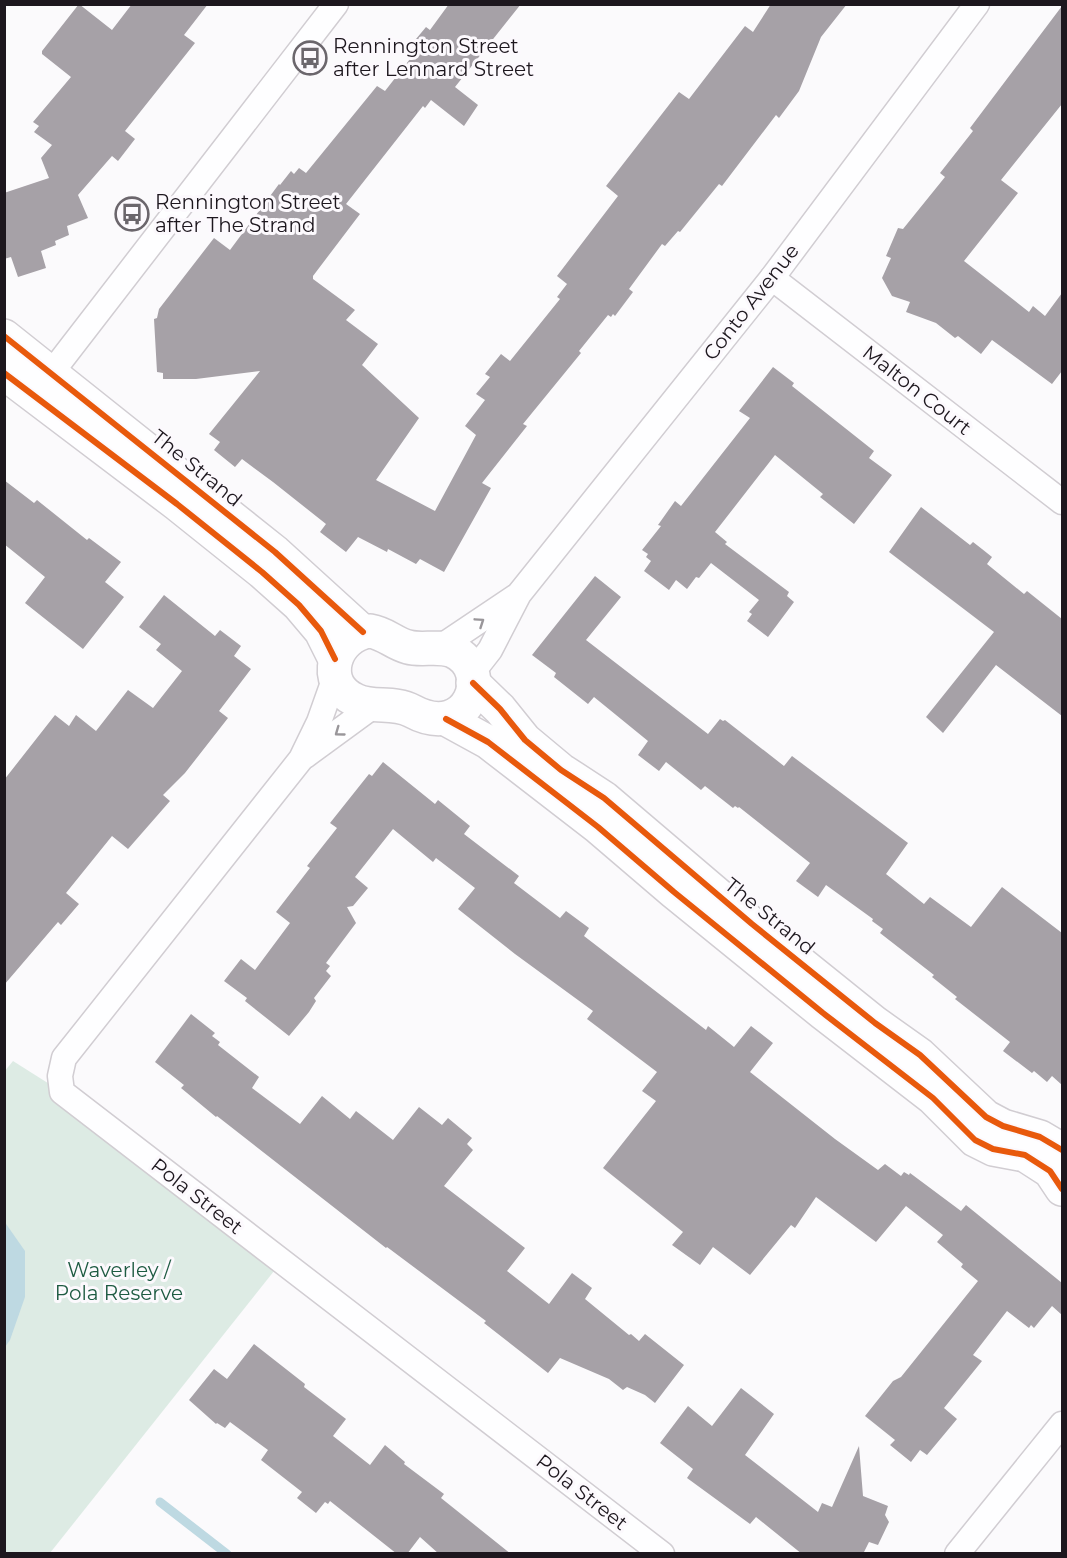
<svg xmlns="http://www.w3.org/2000/svg" width="1067" height="1558" viewBox="0 0 1067 1558" font-family="Montserrat,sans-serif">
<rect width="100%" height="100%" fill="#fbfafc"/>
<!-- green -->
<polygon fill="#ddebe4" points="13,1061 62,1092 282,1261 50,1553 5,1553 4,1072"/>
<!-- water -->
<polygon fill="#bed9e2" points="4,1221 25,1251 25,1297 10,1340 5,1347"/>
<g fill="none" stroke-linecap="round" stroke-linejoin="round">
<!-- stream -->
<polyline stroke="#bed9e2" stroke-width="9" points="160,1502 227,1554"/>
</g>
<!-- building -->
<g fill="#a6a1a7">
<polygon points="79,4 112,30 132,4 208,4 184,35 195,43 125,131 135,139 118,161 112,156 78,195 88,218 67,226 69,235 55,241 56,245 41,251 46,268 18,277 11,257 4,259 4,193 49,178 41,158 52,145 34,132 39,126 33,122 71,77 42,54 42,51"/>
<polygon points="449,4 521,4 455,87 478,105 464,126 431,100 425,108 423,106 346,204 360,214 313,276 313,279 355,310 346,320 378,344 362,365 419,418 376,480 435,511 476,435 465,426 485,400 476,394 490,377 485,374 501,354 510,361 560,299 557,297 567,284 557,276 618,196 606,186 679,92 689,99 745,26 753,32 771,4 847,4 821,37 799,91 779,118 776,115 722,186 719,184 680,232 678,231 665,246 662,244 629,289 633,292 615,316 613,314 611,317 608,315 579,351 581,353 523,424 527,426 482,483 491,488 444,572 420,559 416,564 388,549 387,552 358,537 346,552 320,532 326,524 273,482 242,459 235,467 214,450 220,442 209,434 260,371 196,379 163,379 163,373 157,372 154,319 157,318 159,309 214,238 230,250 279,184 280,185 291,171 294,174 299,168 306,173 377,86 385,91 417,50 411,45 426,27 430,30"/>
<polygon points="1062,6 1062,104 1001,180 1018,193 964,261 1029,312 1033,306 1045,316 1062,293 1062,371 1052,384 992,340 981,354 958,336 955,338 936,323 906,312 910,302 892,296 882,278 891,258 886,256 898,228 903,229 945,177 940,173 973,131 970,128"/>
<polygon points="773,367 794,383 792,386 874,451 869,458 892,475 854,524 820,497 823,494 775,455 715,532 727,542 725,544 789,592 787,596 794,602 768,637 747,621 752,614 749,612 759,600 711,563 699,578 696,577 687,589 676,580 669,590 644,571 651,561 646,557 648,554 642,550 661,526 658,525 675,501 681,506 750,418 739,411"/>
<polygon points="4,480 34,503 37,500 87,540 89,538 121,562 105,582 124,597 83,649 25,603 45,577 4,544"/>
<polygon points="921,507 970,545 973,542 982,549 992,557 987,564 1024,594 1027,591 1062,619 1062,716 996,665 943,733 926,717 994,632 889,552"/>
<polygon points="595,576 621,597 586,640 708,734 720,719 723,721 725,720 784,766 792,756 908,843 886,874 924,904 930,897 971,927 1002,887 1062,933 1062,1085 1052,1076 1047,1082 1034,1071 1032,1073 1003,1051 1010,1042 955,999 957,997 932,977 934,975 880,933 883,929 872,921 873,919 826,885 818,897 796,881 810,863 739,807 738,808 735,806 733,808 705,786 701,790 666,762 659,771 638,755 648,741 594,697 588,704 554,677 556,673 532,655"/>
<polygon points="164,595 215,636 220,630 241,646 234,656 251,669 219,711 228,718 185,773 163,795 170,801 128,849 112,836 66,893 79,904 61,925 58,922 4,985 4,780 55,715 69,726 76,715 96,731 128,690 153,708 182,671 156,650 161,644 139,627"/>
<polygon points="383,762 435,804 438,800 470,826 464,834 519,876 514,883 560,918 566,911 589,928 584,936 706,1030 708,1026 734,1047 751,1026 773,1043 750,1072 835,1139 878,1170 885,1164 901,1176 904,1172 909,1175 910,1173 961,1211 966,1205 1062,1283 1062,1315 1052,1306 1034,1328 1031,1325 1029,1328 1007,1311 973,1355 982,1361 944,1408 957,1419 927,1455 920,1450 911,1462 890,1445 895,1440 865,1416 893,1381 901,1377 978,1281 961,1267 963,1264 937,1242 943,1235 906,1206 876,1242 816,1197 795,1228 791,1225 750,1275 713,1247 700,1265 672,1245 683,1232 603,1168 656,1101 642,1091 657,1072 587,1019 593,1011 515,954 458,909 475,888 436,858 433,862 393,829 355,877 368,888 353,906 347,907 356,923 326,963 330,966 326,971 331,976 314,998 316,1001 309,1012 289,1036 245,1001 247,998 224,981 241,959 255,970 290,923 276,912 310,868 307,866 337,828 330,823 369,774 372,776"/>
<polygon points="191,1014 215,1033 212,1036 220,1042 218,1045 259,1077 252,1088 300,1124 322,1096 350,1119 356,1111 393,1140 419,1107 442,1125 448,1118 472,1138 467,1144 473,1150 444,1186 525,1248 507,1271 549,1304 572,1273 592,1288 585,1299 629,1335 631,1334 639,1341 645,1334 684,1365 655,1403 645,1395 627,1387 623,1390 609,1379 560,1358 548,1373 484,1323 486,1321 387,1247 386,1248 217,1116 216,1117 181,1088 184,1085 155,1062"/>
<polygon points="254,1344 305,1384 304,1387 346,1419 333,1436 370,1465 385,1445 405,1462 404,1464 444,1494 441,1498 511,1554 439,1554 420,1537 407,1554 397,1554 330,1501 328,1504 325,1502 316,1513 297,1498 302,1492 261,1460 268,1450 230,1422 225,1428 217,1423 216,1424 189,1400 214,1369 227,1379"/>
<polygon points="741,1388 774,1414 745,1455 818,1512 822,1503 832,1507 859,1446 863,1496 888,1506 885,1515 889,1522 878,1545 869,1542 863,1554 802,1554 756,1517 750,1524 687,1478 693,1469 660,1443 688,1406 712,1426"/>
</g>
<g fill="none" stroke-linecap="round" stroke-linejoin="round">
<!-- street casing -->
<g stroke="#d1cdd2" stroke-width="27">
<g id="street">
<polyline points="772,278 1062,502"/>
<polyline points="42,385 336,4"/>
<polyline points="439,648 515,597"/>
<polyline points="472,673 490,650 519,594 772,278 977,4"/>
<polyline points="335,677 319,722 301,759 64,1058 60,1076 62,1092 662,1554"/>
<polyline points="305,756 376,704"/>
<polyline points="957,1554 1062,1424"/>
</g>
</g>
<!-- secondary casing -->
<g stroke="#d1cdd2" stroke-width="36">
<g id="secondary">
<polyline points="4,336 275,552 363,632"/>
<polyline points="4,373 177,504 262,572 299,605 321,631 335,659"/>
<path d="M370,631c17,3 23,12 38,16 14,4 30,-2 45,4 42,19 16,91 -41,60 -19,-10 -39,-2 -57,-11 -36,-17 -21,-64 15,-69z"/>
<polyline points="473,683 500,709 525,740 561,770 604,798 752,924 875,1023 920,1055 986,1117 1003,1126 1040,1137 1062,1150"/>
<polyline points="446,719 488,742 598,827 674,892 823,1013 933,1098 975,1140 993,1149 1025,1155 1050,1171 1062,1189"/>
</g>
</g>
<!-- street -->
<use href="#street" stroke="#fefeff" stroke-width="24"/>
<!-- secondary -->
<use href="#secondary" stroke="#fefeff" stroke-width="33"/>
<!-- cycleway casing -->
<g stroke="#fcf9fd" stroke-width="10">
<g id="cycleway">
<polyline points="4,336 275,552 363,632"/>
<polyline points="4,373 177,504 262,572 299,605 321,631 335,659"/>
<polyline points="473,683 500,709 525,740 561,770 604,798 752,924 875,1023 920,1055 986,1117 1003,1126 1040,1137 1062,1150"/>
<polyline points="446,719 488,742 598,827 674,892 823,1013 933,1098 975,1140 993,1149 1025,1155 1050,1171 1062,1189"/>
</g>
</g>
<!-- cycleway -->
<use href="#cycleway" stroke="#e8590c" stroke-width="6"/>
</g>
<!-- one-way arrows -->
<defs><path id="oneway-chevron" d="M-2-3.5L2.5 0L-2 3.5" fill="none" stroke-width="1.6" stroke-linecap="round" stroke-linejoin="round" transform="scale(1.5)"/></defs>
<g stroke="#99969a">
<use href="#oneway-chevron" transform="translate(480 622) rotate(-34)"/>
<use href="#oneway-chevron" transform="translate(339 732) rotate(144)"/>
</g>
<!-- icons -->
<defs>
<g id="bus-ring" transform="scale(1.725)"><circle r="9.5" fill="#fcf9fd" stroke="#6b666c" stroke-width="1.5"/><path d="M-5-6H5V4H4V6H2V4H-2V6H-4V4H-5ZM-3.5-4V0h7V-4ZM-3.5 1.2v1.5H-2V1.2ZM2 1.2v1.5H3.5V1.2Z" fill="#6b666c"/></g>
</defs>
<g fill-rule="evenodd">
<use href="#bus-ring" x="310" y="58"/>
<use href="#bus-ring" x="132" y="214"/>
</g>
<g text-anchor="middle" stroke-width="6" stroke-linejoin="round" paint-order="stroke">
<!-- poi labels -->
<g font-size="20" fill="#1d171e" stroke="#fcf9fd" text-anchor="start">
<text x="333" y="53">Rennington Street<tspan x="333" dy="23">after Lennard Street</tspan></text>
<text x="155" y="209">Rennington Street<tspan x="155" dy="23">after The Strand</tspan></text>
</g>
<!-- street labels -->
<g font-size="20" fill="#1d171e" stroke="#fcf9fd">
<text transform="translate(751 302) rotate(-52)" y="7">Conto Avenue</text>
<text transform="translate(917 390) rotate(38)" y="7">Malton Court</text>
<text transform="translate(197 468) rotate(39)" y="7">The Strand</text>
<text transform="translate(770 916) rotate(39)" y="7">The Strand</text>
<text transform="translate(197 1196) rotate(38)" y="7">Pola Street</text>
<text transform="translate(582 1492) rotate(38)" y="7">Pola Street</text>
</g>
<!-- park labels -->
<g font-size="20" fill="#1e5b42" stroke="#fcf9fd">
<text x="119" y="1277">Waverley /<tspan x="119" dy="23">Pola Reserve</tspan></text>
</g>
</g>
<!-- border -->
<rect width="1067" height="1558" fill="none" stroke="#1d171e" stroke-width="12"/>
</svg>
